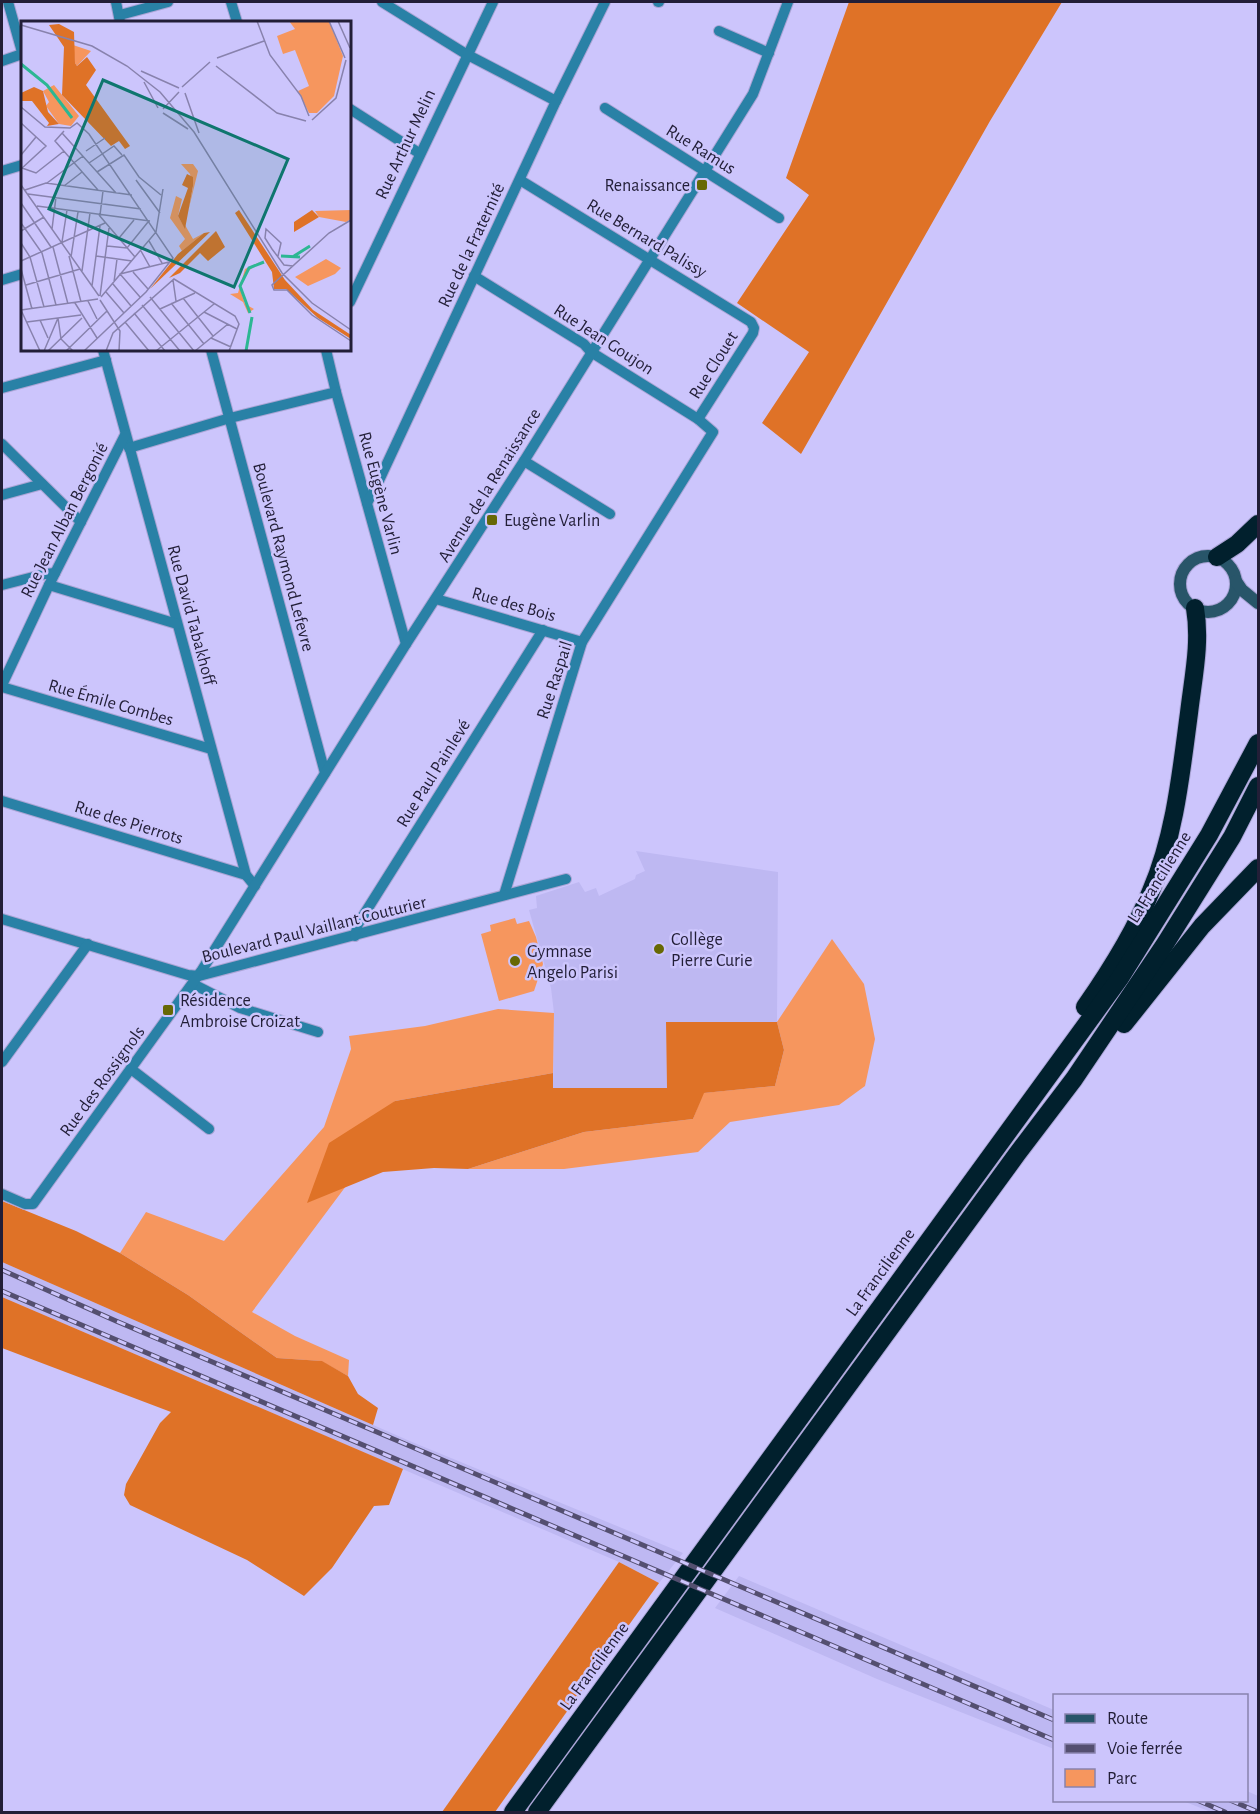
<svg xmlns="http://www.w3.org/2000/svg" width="1260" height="1814" font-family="'Alegreya Sans',sans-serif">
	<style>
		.built { fill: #beb8f2 }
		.green { fill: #f6965e }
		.forest { fill: #df7227 }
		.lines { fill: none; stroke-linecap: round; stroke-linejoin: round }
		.street-casing { stroke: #aaa4d5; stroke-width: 12 }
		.secondary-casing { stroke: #aaa4d5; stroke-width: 14 }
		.highway-casing { stroke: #aaa4d5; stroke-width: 20 }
		.street { stroke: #2981a6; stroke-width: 10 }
		.secondary { stroke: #285569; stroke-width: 12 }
		.highway { stroke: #01202d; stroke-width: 18 }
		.rail-casing { stroke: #544f70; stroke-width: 5 }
		.rail { stroke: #ccc5fc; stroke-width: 3; stroke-dasharray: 9; stroke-linecap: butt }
		.poi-dot { fill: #676804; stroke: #ccc5fc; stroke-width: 2 }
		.labels { text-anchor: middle; stroke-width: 5; stroke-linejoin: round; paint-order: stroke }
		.street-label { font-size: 18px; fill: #221e37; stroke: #ccc5fc }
		.poi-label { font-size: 18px; fill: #221e37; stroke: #ccc5fc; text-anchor: start }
		.inset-river { fill: none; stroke: #2cb793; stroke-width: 3 }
		.inset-road { fill: none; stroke: #8882ad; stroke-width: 1.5 }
		.view { fill: #0f766e; fill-opacity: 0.15; stroke: #0f766e; stroke-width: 3 }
		.inset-edge { fill: none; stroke: #221e37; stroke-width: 3 }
	</style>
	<rect width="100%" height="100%" fill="#ccc5fc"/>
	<g class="built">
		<path d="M636 851 778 872 777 1022H666L667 1088H553L554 1013 551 988 529 910 537 908 536 896 579 882 585 892 596 888 599 896 635 879 636 875 645 871Z"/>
		<path d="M2 1262 412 1442 683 1553 659 1583 619 1562 2 1297Z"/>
		<path d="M739 1576 1054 1710V1749L877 1679 715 1608Z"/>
		<path d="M1247 1791 1258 1796V1812H1211L1183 1801 1246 1800Z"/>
	</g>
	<g class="green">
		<path d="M515 918 517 924 529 921 536 937 543 964 534 991 499 1001 481 934 491 931 490 925Z"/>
		<path d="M832 939 864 984 875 1039 865 1086 839 1105 730 1122 698 1152 564 1169H468L584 1132 693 1119 703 1093 775 1086 784 1050 777 1022Z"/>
		<path d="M498 1009 554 1013 553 1073 395 1101 308 1202 346 1186 252 1312 295 1336 349 1360 348 1376 321 1361 277 1358 188 1295 120 1253 146 1212 224 1241 324 1127 351 1049 349 1036 425 1026Z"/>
	</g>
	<g class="forest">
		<path d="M849 2H1062L990 121 801 454 762 423 809 352 737 303 809 195 786 178Z"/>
		<path d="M666 1022H777L784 1050 775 1086 704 1093 693 1119 584 1132 468 1169 434 1168 383 1172 307 1203 329 1143 395 1101 553 1073V1088H667Z"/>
		<path d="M2 1201 76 1231 120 1253 188 1295 277 1358 322 1361 348 1376 358 1394 378 1408 373 1425 2 1262Z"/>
		<path d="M2 1297 403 1469 389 1505 374 1506 332 1568 304 1596 247 1560 130 1505 124 1495 126 1484 160 1423 171 1412 2 1348Z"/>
		<path d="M619 1562 659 1583 495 1812H442Z"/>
	</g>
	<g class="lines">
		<defs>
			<g id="street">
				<path d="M8 2 22 52"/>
				<path d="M116 2 120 22"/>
				<path d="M231 2 237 22"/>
				<path d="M382 2 466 54 556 101"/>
				<path d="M658 2H659"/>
				<path d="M120 15 168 2"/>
				<path d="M719 31 769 53"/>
				<path d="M2 61 22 54"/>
				<path d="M605 108 779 218"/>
				<path d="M350 109 419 153"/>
				<path d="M2 171 22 165"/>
				<path d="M520 180 751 322 754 328 753 333 698 419"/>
				<path d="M474 276 584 344 591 352 698 419 713 432 582 642 504 895"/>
				<path d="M2 280 22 274"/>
				<path d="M350 302 493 2"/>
				<path d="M103 350 246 875 255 886"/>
				<path d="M211 350 325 773"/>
				<path d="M326 350 336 392 406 644"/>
				<path d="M2 388 106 360"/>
				<path d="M2 444 81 522"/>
				<path d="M129 448 230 418 336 392"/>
				<path d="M524 461 610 514"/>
				<path d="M2 495 42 484"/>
				<path d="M367 503 376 487 556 101 605 2"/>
				<path d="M2 585 45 574 55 573"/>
				<path d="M49 585 177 624"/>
				<path d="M436 599 582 642"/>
				<path d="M2 685 49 585 125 435"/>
				<path d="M2 687 211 749"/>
				<path d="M2 801 246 875"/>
				<path d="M2 919 188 975 199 976 566 879"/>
				<path d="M355 936 358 924 543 630"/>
				<path d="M193 984 240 1008 318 1032"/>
				<path d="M2 1062 88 944"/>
				<path d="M131 1069 209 1129"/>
				<path d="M2 1194 25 1204H33L202 970 406 644 524 461 753 94 788 2"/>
			</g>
			<g id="secondary">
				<circle cx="1208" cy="584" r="28"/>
				<path d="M1236 581 1242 590 1258 603"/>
			</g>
			<g id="highway">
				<path d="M1217 557 1237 544 1258 524"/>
				<path d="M1085 1007C1110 971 1135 932 1151 891 1175 835 1181 773 1189 713 1193 678 1201 643 1195 608"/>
				<path d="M1124 1024 1202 926 1258 868"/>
				<path d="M513 1812 1120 978 1209 835 1258 743"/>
				<path d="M537 1812 1017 1154 1074 1079 1165 944 1232 837 1258 786"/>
			</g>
		</defs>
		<use href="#street" class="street-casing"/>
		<use href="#secondary" class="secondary-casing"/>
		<use href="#highway" class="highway-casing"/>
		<use href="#street" class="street"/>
		<use href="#secondary" class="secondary"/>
		<use href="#highway" class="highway"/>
		<defs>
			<g id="rail">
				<path d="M2 1270 116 1321 1054 1720"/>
				<path d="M2 1291 1054 1740"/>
				<path d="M1197 1800 1225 1812"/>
				<path d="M1230 1800 1258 1812"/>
			</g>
		</defs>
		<use href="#rail" class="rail-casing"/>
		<use href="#rail" class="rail"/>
	</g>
	<g class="poi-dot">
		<rect x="696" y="179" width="12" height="12" rx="3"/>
		<rect x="486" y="514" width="12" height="12" rx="3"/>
		<circle cx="659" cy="949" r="6"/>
		<circle cx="515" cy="961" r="6"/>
		<rect x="162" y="1004" width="12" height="12" rx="3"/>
	</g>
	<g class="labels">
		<g class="street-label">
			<text transform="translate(405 144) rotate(-65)" y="6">Rue Arthur Melin</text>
			<text transform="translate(701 149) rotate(32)" y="6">Rue Ramus</text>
			<text transform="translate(647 238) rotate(31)" y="6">Rue Bernard Palissy</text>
			<text transform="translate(471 245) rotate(-65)" y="6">Rue de la Fraternité</text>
			<text transform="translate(604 339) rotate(33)" y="6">Rue Jean Goujon</text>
			<text transform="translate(713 365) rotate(-58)" y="6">Rue Clouet</text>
			<text transform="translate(489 485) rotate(-58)" y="6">Avenue de la Renaissance</text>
			<text transform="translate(381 493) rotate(75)" y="6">Rue Eugène Varlin</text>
			<text transform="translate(64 520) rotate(-63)" y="6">Rue Jean Alban Bergonié</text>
			<text transform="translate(284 557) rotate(75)" y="6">Boulevard Raymond Lefevre</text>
			<text transform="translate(514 604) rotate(16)" y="6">Rue des Bois</text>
			<text transform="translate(192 615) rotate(75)" y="6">Rue David Tabakhoff</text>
			<text transform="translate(554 680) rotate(-72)" y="6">Rue Raspail</text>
			<text transform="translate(111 702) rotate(16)" y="6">Rue Émile Combes</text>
			<text transform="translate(433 773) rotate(-58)" y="6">Rue Paul Painlevé</text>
			<text transform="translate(129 822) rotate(17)" y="6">Rue des Pierrots</text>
			<text transform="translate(1159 877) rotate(-58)" y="6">La Francilienne</text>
			<text transform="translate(314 929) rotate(-14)" y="6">Boulevard Paul Vaillant Couturier</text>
			<text transform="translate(102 1081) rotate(-54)" y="6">Rue des Rossignols</text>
			<text transform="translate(880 1272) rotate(-54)" y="6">La Francilienne</text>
			<text transform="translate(594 1666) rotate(-54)" y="6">La Francilienne</text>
		</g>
		<g class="poi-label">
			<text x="690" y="191" text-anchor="end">Renaissance</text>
			<text x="504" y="526">Eugène Varlin</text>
			<text x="671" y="945">Collège<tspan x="671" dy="21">Pierre Curie</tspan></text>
			<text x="527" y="957">Gymnase<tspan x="527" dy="21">Angelo Parisi</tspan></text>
			<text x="180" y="1006">Résidence<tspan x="180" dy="21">Ambroise Croizat</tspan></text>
		</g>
	</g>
	<g transform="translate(21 21)">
		<rect width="330" height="330" fill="#ccc5fc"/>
		<path d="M268 0H308L322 35 313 75 296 92H288L277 70 288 65 274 29 262 33 256 15 274 8ZM52 24 70 30 56 45 54 42ZM33 64 58 95 50 105 38 103 25 85 28 81 22 70ZM160 143H172L177 150 167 191 172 166 169 153ZM155 175 161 178 157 195 164 207V204L172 218 183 212 161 230 158 225 164 218 149 197ZM330 189V198L325 201 298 196 294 190ZM305 238 320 247 314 253 287 265 274 256ZM239 241 226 251 219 268 224 283 233 288 227 292 222 281 209 273 217 272 224 248Z" fill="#f6965e"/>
		<path d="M38 3 53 11 54 42 56 45 66 36 75 49 65 64 109 125 104 128 98 120 90 125 41 74 43 26 28 4ZM13 66 22 70 27 91 38 103 26 105 28 102 11 80H0V72ZM166 153 172 156V165L164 208 157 195 167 167 161 164ZM218 189 264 259 292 289 330 314V318L297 297 265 268H253L251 251 214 192ZM291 189 298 196 273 211V201ZM195 210 204 226 187 240 179 232 159 252 148 257ZM189 211 129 268 157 233 183 212Z" fill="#df7227"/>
		<path class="inset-river" d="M0 43 26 64 51 97M260 235 279 236M273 235 289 225M229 292 219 265 228 247 243 241M225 330 231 296"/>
		<path class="inset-road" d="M236 0 249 34 280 75 288 95M308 0 324 37M317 0 329 27M0 4 71 25 106 45 139 71 173 111 261 252 291 282 330 309M196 37 243 20M195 45 256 92 285 100M120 50 158 67M123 61 137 87M161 66 189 41M164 72 178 112M0 86 24 106 49 107 56 102 68 113 152 237 125 271 63 330M142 88 158 71M142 92 167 108M291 99 315 77 325 39M0 102 25 125 0 148M43 110 34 120 77 169M41 112 95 172M65 130 84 117M0 134 15 116M68 142 93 125 101 134M1 147 15 152 43 130M76 151 103 134 118 156 140 174M115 159 139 192M26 162 62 135M0 164 78 275M43 165 61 151M4 169 25 162 111 174M7 173 120 188M0 182 30 226M16 185 129 200M78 194 114 236M79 194 82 170M330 199 308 212 251 264 253 269H266L291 294 330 320M0 202 21 232 35 284M31 208 35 176M0 210 23 196M98 217 113 199M128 220 141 242M41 221 46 189M0 222 9 236 23 286M86 225 106 227 127 201M32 226 47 283M120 230 129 246M48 235 60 281M75 235 111 240M257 235 260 222 245 208 244 217 251 228 263 244 272 245M50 236 57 191M0 240 84 202M0 248 11 288M61 250 69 192M112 251 127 268M152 259 155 280M93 261 96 238M92 263 110 285M5 264 59 248M71 265 79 205M85 271 103 292M79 275 88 207M80 276 135 211 142 168M119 276 99 253 148 241M129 276 173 330M162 277 192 315M79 279 99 310 98 330M67 280 76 298M54 282 76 317M150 282 183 323M121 284 159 330M139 288 174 272M0 289 77 278M0 289 19 330M183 291 216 308M113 292 144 330M37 297 40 318 52 330M19 299 27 317M6 301 60 294M104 301 128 330M190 317 210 326M23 330 37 297M27 330 61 297M45 330 86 290M85 330 92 312 153 258 214 295 218 303 208 330M135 330 193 283M174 330 207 303"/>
		<path class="view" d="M82 59 267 138 213 266 28 188Z"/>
		<rect width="330" height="330" class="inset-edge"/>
	</g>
	<rect width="1260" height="1814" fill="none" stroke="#221e37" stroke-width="6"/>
	<rect x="1053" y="1694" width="195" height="108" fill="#ccc5fc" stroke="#8882ad" stroke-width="1.5"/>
	<rect x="1065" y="1714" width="30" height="9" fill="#285569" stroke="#8882ad" stroke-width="1.5"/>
	<text x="1107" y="1724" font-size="18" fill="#221e37">Route</text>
	<rect x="1065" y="1744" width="30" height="9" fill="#544f70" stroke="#8882ad" stroke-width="1.5"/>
	<text x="1107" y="1754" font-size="18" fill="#221e37">Voie ferrée</text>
	<rect x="1065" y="1769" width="30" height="18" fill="#f6965e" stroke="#8882ad" stroke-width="1.5"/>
	<text x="1107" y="1784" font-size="18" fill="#221e37">Parc</text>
</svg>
